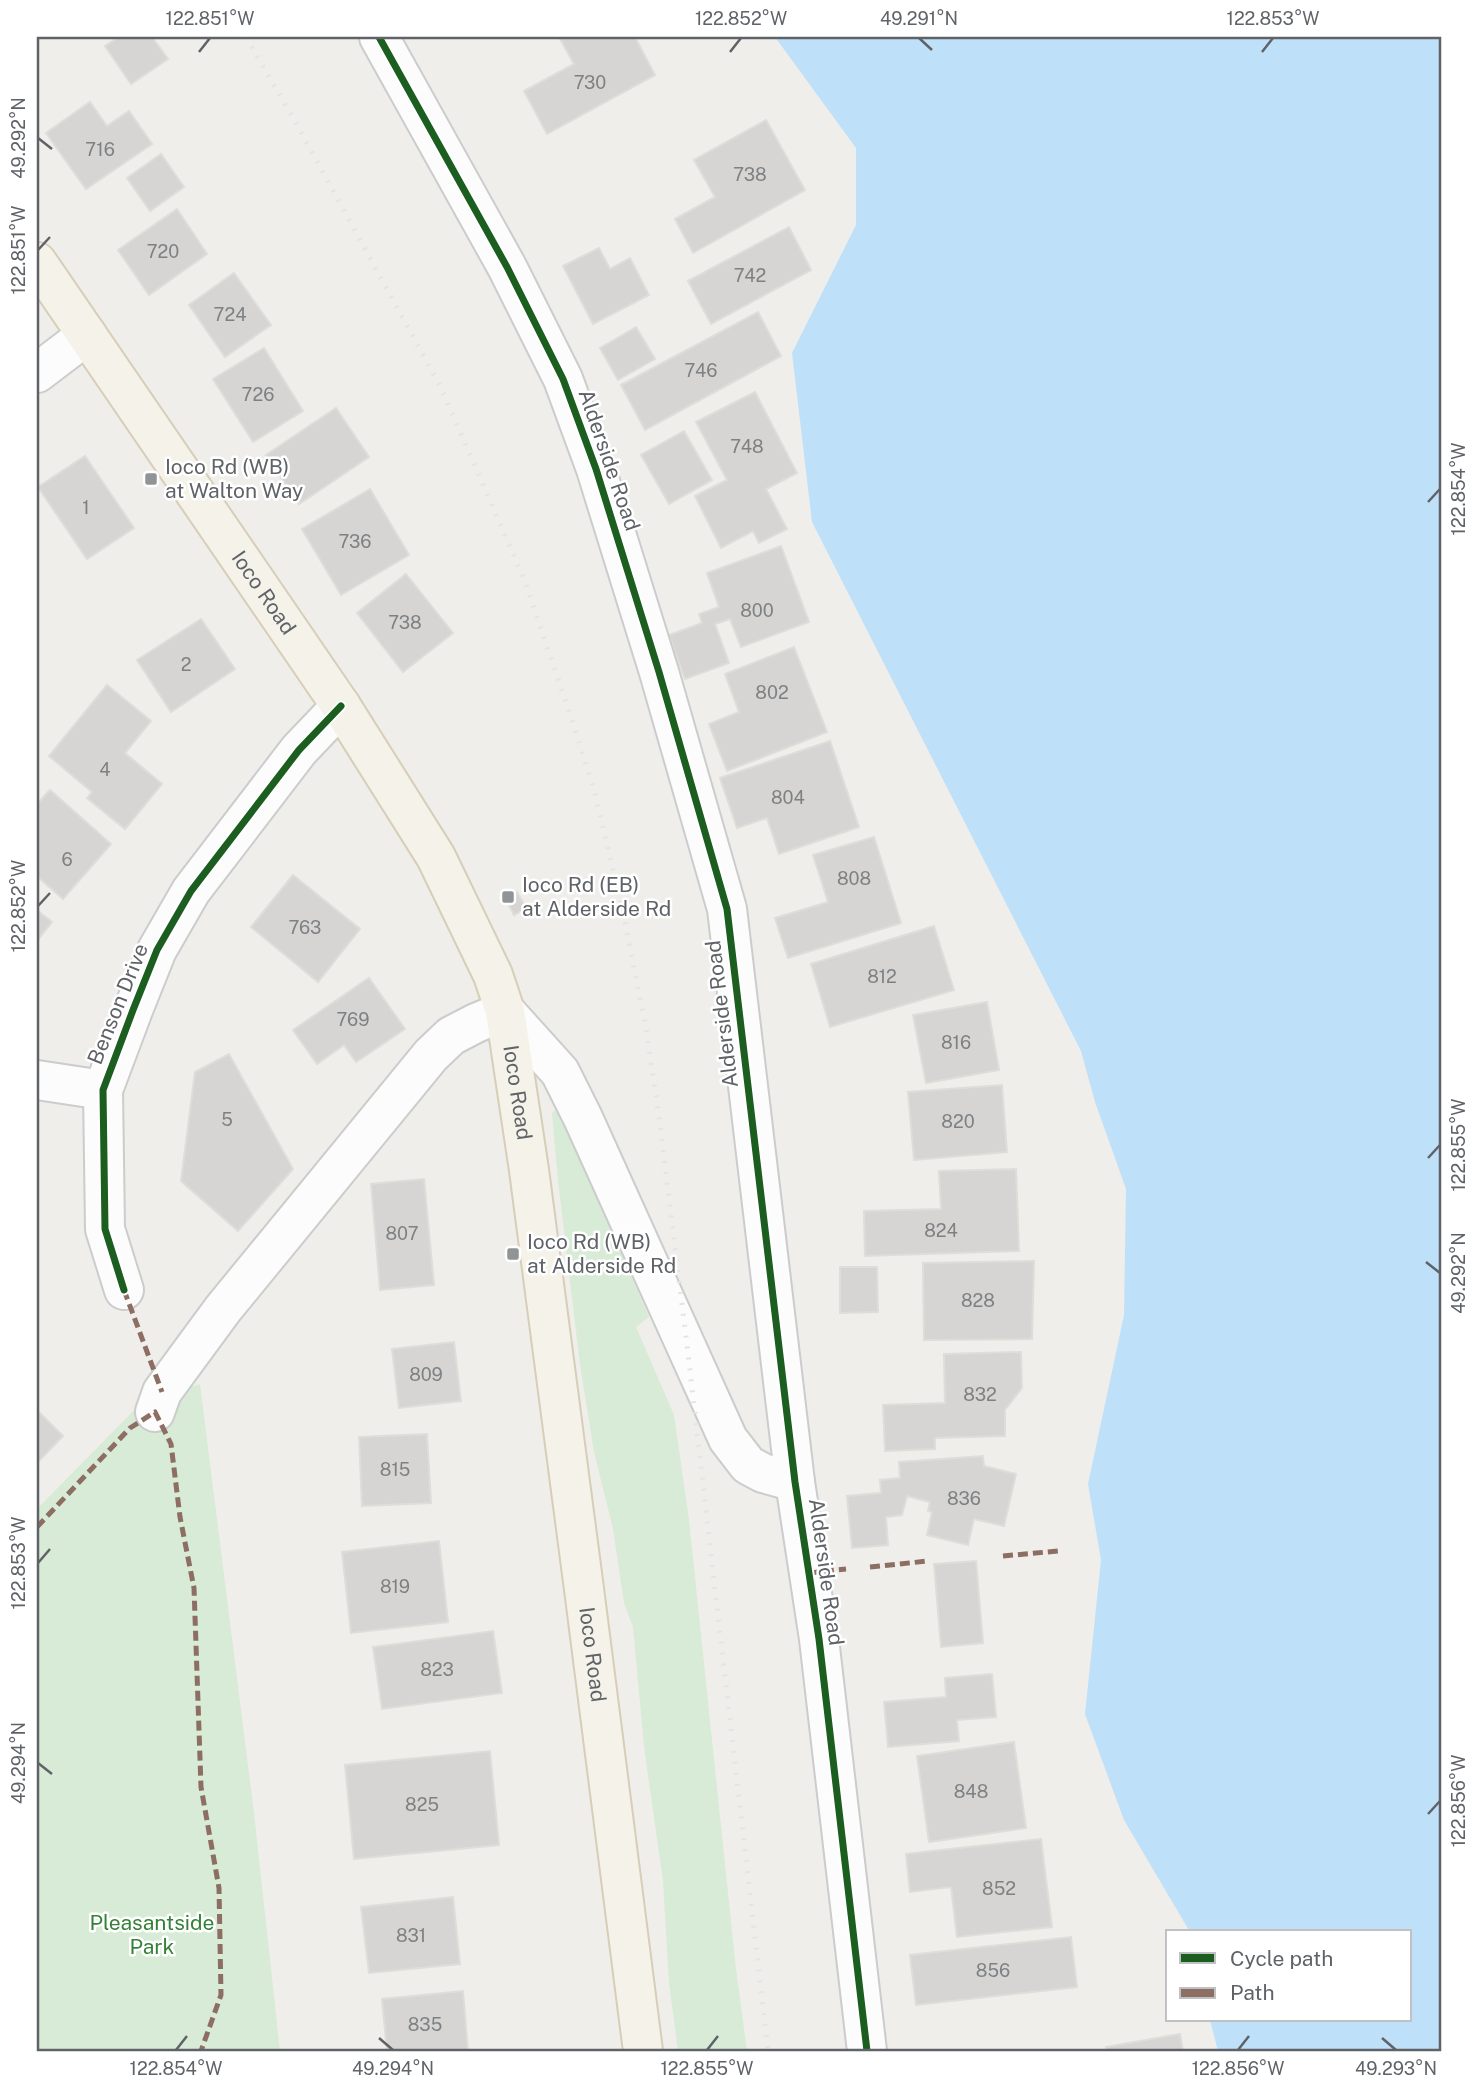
<svg xmlns="http://www.w3.org/2000/svg" width="1478" height="2088" font-family="'Public Sans',sans-serif">
	<style>
		.green { fill: #d8ebd6 }
		.water { fill: #bfe0f9 }
		.building { fill: #d6d5d3; stroke: #deddd9; stroke-width: 2 }
		.lines { fill: none; stroke-linecap: round; stroke-linejoin: round }
		.minor-casing { stroke: #cbcccc; stroke-width: 42 }
		.major-casing { stroke: #d7ceb8; stroke-width: 42 }
		.minor { stroke: #fdfcfc; stroke-width: 38 }
		.major { stroke: #f4f2e9; stroke-width: 38 }
		.rail { stroke: #e4e4e4; stroke-width: 5; stroke-dasharray: 2 9; stroke-linecap: butt }
		.quiet { stroke: #8d6e63; stroke-width: 5; stroke-dasharray: 10 5; stroke-linecap: butt }
		.cycleway-casing { stroke: #fff; stroke-width: 11 }
		.cycleway { stroke: #1b5e20; stroke-width: 7 }
		.ticks { fill: none; stroke: #5f6368; stroke-width: 2.5 }
		.poi-dot { fill: #919496; stroke: #fff; stroke-width: 2.5 }
		.labels { text-anchor: middle; stroke-width: 5; stroke-linejoin: round; paint-order: stroke }
		.number-label { font-size: 18px; fill: #7e8184 }
		.street-label { font-size: 21px; fill: #5f6368; stroke: #fff }
		.poi-label { font-size: 21px; fill: #5f6368; stroke: #fff; text-anchor: start }
		.park-label { font-size: 21px; fill: #348238; stroke: #fff }
		.neatline { fill: none; stroke: #5f6368; stroke-width: 2.5 }
		.ticks-label { font-size: 18px; text-anchor: middle; fill: #5f6368 }
	</style>
	<rect width="100%" height="100%" fill="#efeeea"/>
	<g class="green">
		<path d="M555 1110 567 1129 649 1317 636 1327 674 1415 689 1520 736 1969 747 2051H678L669 1983 663 1881 644 1747 633 1627 624 1603 613 1529 594 1452 580 1365 558 1181 552 1113Z"/>
		<path d="M200 1384 254 1813 280 2051H37V1509L143 1401Z"/>
	</g>
	<path class="water" d="M775 37H1441V2051H1218L1210 2020H1410V1932H1190L1124 1820 1085 1714 1101 1560 1088 1484 1124 1315 1126 1189 1095 1102 1081 1051 812 522 792 353 856 225V148Z"/>
	<g class="building">
		<path d="M119 37H152L168 59 131 84 105 46Z"/>
		<path d="M559 37H635L655 75 547 134 524 91 574 64Z"/>
		<path d="M90 102 107 126 129 111 152 144 86 189 46 133Z"/>
		<path d="M766 120 805 190 693 253 675 219 715 197 694 160Z"/>
		<path d="M161 154 184 187 150 211 127 178Z"/>
		<path d="M177 209 207 254 149 295 118 250Z"/>
		<path d="M789 227 811 270 711 324 688 281Z"/>
		<path d="M599 248 610 269 630 258 649 295 593 324 563 266Z"/>
		<path d="M234 273 271 325 225 357 189 305Z"/>
		<path d="M758 312 781 356 645 430 621 385Z"/>
		<path d="M636 327 655 359 618 380 600 348Z"/>
		<path d="M264 348 303 411 253 442 213 379Z"/>
		<path d="M755 392 797 473 766 489 787 529 759 543 753 531 721 548 695 496 727 480 696 422Z"/>
		<path d="M336 408 369 457 299 504 266 455Z"/>
		<path d="M684 431 712 480 669 504 641 455Z"/>
		<path d="M85 456 134 528 87 559 38 487Z"/>
		<path d="M370 489 409 555 341 595 302 529Z"/>
		<path d="M781 546 809 622 741 647 730 619 715 624 729 663 685 679 669 635 702 623 699 614 719 607 707 573Z"/>
		<path d="M406 574 453 633 403 672 357 613Z"/>
		<path d="M201 619 235 669 171 712 137 660Z"/>
		<path d="M794 647 827 732 727 771 709 724 739 712 725 674Z"/>
		<path d="M107 685 151 721 125 753 162 784 125 829 87 798 92 792 49 756Z"/>
		<path d="M830 741 859 827 779 854 767 818 737 828 720 778Z"/>
		<path d="M50 790 111 844 63 899 37 876V804Z"/>
		<path d="M874 837 901 923 788 958 775 918 828 902 813 855Z"/>
		<path d="M293 875 360 929 318 982 251 927Z"/>
		<path d="M517 892 526 908 514 915 505 898Z"/>
		<path d="M37 910 52 922 37 941Z"/>
		<path d="M934 926 954 990 830 1027 811 964Z"/>
		<path d="M369 978 405 1029 356 1062 344 1045 317 1064 293 1030Z"/>
		<path d="M987 1002 999 1070 926 1083 913 1015Z"/>
		<path d="M229 1054 293 1169 238 1231 181 1181 195 1072Z"/>
		<path d="M1002 1085 1007 1152 914 1160 908 1092Z"/>
		<path d="M1016 1169 1019 1251 865 1256 864 1211 941 1209 939 1171Z"/>
		<path d="M424 1179 434 1285 380 1290 371 1184Z"/>
		<path d="M1034 1261 1032 1339 924 1340 923 1263Z"/>
		<path d="M840 1267H877L878 1312 840 1313Z"/>
		<path d="M454 1342 461 1401 399 1408 392 1349Z"/>
		<path d="M1021 1352 1022 1388 1005 1410V1436L935 1438V1449L885 1451 883 1405 945 1403 944 1354Z"/>
		<path d="M37 1410 63 1436 37 1463Z"/>
		<path d="M427 1434 431 1503 362 1506 359 1437Z"/>
		<path d="M983 1456 984 1466 1016 1474 1004 1526 974 1519 968 1545 927 1535 932 1512 928 1511 930 1502 907 1496 902 1515 886 1517 888 1545 852 1548 847 1496 881 1493 880 1480 900 1478 899 1462Z"/>
		<path d="M439 1541 448 1622 351 1633 342 1552Z"/>
		<path d="M976 1561 983 1643 941 1647 934 1564Z"/>
		<path d="M493 1631 502 1693 382 1709 373 1647Z"/>
		<path d="M992 1674 996 1717 957 1720 959 1741 888 1747 884 1702 946 1697 945 1678Z"/>
		<path d="M1014 1742 1026 1828 929 1842 917 1756Z"/>
		<path d="M490 1751 499 1845 354 1859 345 1765Z"/>
		<path d="M1041 1839 1052 1927 957 1937 951 1887 910 1892 906 1854Z"/>
		<path d="M453 1897 460 1964 369 1973 361 1907Z"/>
		<path d="M1071 1937 1077 1987 916 2005 910 1955Z"/>
		<path d="M463 1991 468 2051H387L382 1999Z"/>
		<path d="M1180 2034 1183 2051H1107L1106 2047Z"/>
	</g>
	<g class="lines">
		<defs>
			<g id="minor">
				<path d="M379 37 507 267 563 379 596 469 659 672 727 909 795 1482 819 1639 867 2051"/>
				<path d="M37 373 87 335"/>
				<path d="M37 1080 103 1090"/>
				<path d="M124 1290 105 1229 103 1090 133 1010 157 950 191 891 299 750 341 706"/>
				<path d="M155 1412 162 1392 223 1309 431 1055 451 1036 476 1023 505 1011 560 1072 583 1118 728 1439 748 1465 763 1473 795 1482"/>
			</g>
			<g id="major">
				<path id="s1" d="M37 262 341 706 436 857 493 975 505 1011 529 1170 584 1589 643 2051"/>
			</g>
		</defs>
		<use href="#minor" class="minor-casing"/>
		<use href="#major" class="major-casing"/>
		<use href="#minor" class="minor"/>
		<use href="#major" class="major"/>
		<path class="rail" d="M246 37 296 123 441 388 524 579 572 720 595 793 624 917 646 1029 659 1116 688 1353 768 2051"/>
		<g class="quiet">
			<path d="M124 1290 162 1392"/>
			<path d="M37 1527 130 1428 155 1412 171 1444 180 1517 194 1588 201 1787 219 1888 221 1995 201 2051"/>
			<path d="M1003 1556 1058 1551"/>
			<path d="M870 1567 928 1561"/>
			<path d="M809 1573 846 1569"/>
		</g>
		<defs>
			<g id="cycleway">
				<path d="M379 37 507 267 563 379 596 469 659 672 727 909 795 1482 819 1639 867 2051"/>
				<path d="M124 1290 105 1229 103 1090 133 1010 157 950 191 891 299 750 341 706"/>
			</g>
		</defs>
		<use href="#cycleway" class="cycleway-casing"/>
		<use href="#cycleway" class="cycleway"/>
	</g>
	<path class="ticks" d="M919 38 932 50M199 52 210 38M730 52 741 38M1262 52 1273 38M38 138 52 149M38 250 50 237M1428 502 1440 489M38 906 50 893M1428 1158 1440 1145M1426 1262 1440 1273M38 1563 50 1549M38 1763 52 1774M1428 1814 1440 1801M379 2038 393 2050M1382 2038 1396 2050M176 2050 187 2036M707 2050 718 2036M1238 2050 1249 2036"/>
	<g class="poi-dot">
		<rect x="144" y="472" width="14" height="14" rx="3.5"/>
		<rect x="501" y="890" width="14" height="14" rx="3.5"/>
		<rect x="506" y="1247" width="14" height="14" rx="3.5"/>
	</g>
	<g class="labels">
		<g class="number-label">
			<text x="590" y="89">730</text>
			<text x="100" y="156">716</text>
			<text x="750" y="181">738</text>
			<text x="163" y="258">720</text>
			<text x="750" y="282">742</text>
			<text x="230" y="321">724</text>
			<text x="701" y="377">746</text>
			<text x="258" y="401">726</text>
			<text x="747" y="453">748</text>
			<text x="86" y="514">1</text>
			<text x="355" y="548">736</text>
			<text x="757" y="617">800</text>
			<text x="405" y="629">738</text>
			<text x="186" y="671">2</text>
			<text x="772" y="699">802</text>
			<text x="105" y="776">4</text>
			<text x="788" y="804">804</text>
			<text x="67" y="866">6</text>
			<text x="854" y="885">808</text>
			<text x="305" y="934">763</text>
			<text x="882" y="983">812</text>
			<text x="353" y="1026">769</text>
			<text x="956" y="1049">816</text>
			<text x="227" y="1126">5</text>
			<text x="958" y="1128">820</text>
			<text x="941" y="1237">824</text>
			<text x="402" y="1240">807</text>
			<text x="978" y="1307">828</text>
			<text x="426" y="1381">809</text>
			<text x="980" y="1401">832</text>
			<text x="395" y="1476">815</text>
			<text x="964" y="1505">836</text>
			<text x="395" y="1593">819</text>
			<text x="437" y="1676">823</text>
			<text x="971" y="1798">848</text>
			<text x="422" y="1811">825</text>
			<text x="999" y="1895">852</text>
			<text x="411" y="1942">831</text>
			<text x="993" y="1977">856</text>
			<text x="425" y="2031">835</text>
		</g>
		<g class="street-label">
			<text transform="translate(609 460) rotate(71)" y="7">Alderside Road</text>
			<text dy="7" stroke="none"><textPath href="#s1" startOffset="401">Ioco Road</textPath></text>
			<text transform="translate(118 1004) rotate(-68)" y="7">Benson Drive</text>
			<text transform="translate(722 1014) rotate(-97)" y="7">Alderside Road</text>
			<text dy="7" stroke="none"><textPath href="#s1" startOffset="968">Ioco Road</textPath></text>
			<text transform="translate(826 1572) rotate(82)" y="7">Alderside Road</text>
			<text dy="7" stroke="none"><textPath href="#s1" startOffset="1535">Ioco Road</textPath></text>
		</g>
		<g class="poi-label">
			<text x="165" y="474">Ioco Rd (WB)<tspan x="165" dy="24">at Walton Way</tspan></text>
			<text x="522" y="892">Ioco Rd (EB)<tspan x="522" dy="24">at Alderside Rd</tspan></text>
			<text x="527" y="1249">Ioco Rd (WB)<tspan x="527" dy="24">at Alderside Rd</tspan></text>
		</g>
		<g class="park-label">
			<text x="152" y="1930">Pleasantside<tspan x="152" dy="24">Park</tspan></text>
		</g>
	</g>
	<rect width="1478" height="2088" fill="none" stroke="#ffffff" stroke-width="77"/>
	<rect x="1166" y="1930" width="245" height="91" fill="#ffffff" stroke="#bfc1c3" stroke-width="2"/>
	<rect x="1180" y="1953" width="35" height="10" fill="#1b5e20" stroke="#bfc1c3" stroke-width="2"/>
	<text x="1230" y="1966" font-size="21" fill="#5f6368">Cycle path</text>
	<rect x="1180" y="1988" width="35" height="10" fill="#8d6e63" stroke="#bfc1c3" stroke-width="2"/>
	<text x="1230" y="2000" font-size="21" fill="#5f6368">Path</text>
	<rect x="38" y="38" width="1402" height="2012" class="neatline"/>
	<g class="ticks-label">
		<text x="210" y="25">122.851°W</text>
		<text x="741" y="25">122.852°W</text>
		<text x="919" y="25">49.291°N</text>
		<text x="1273" y="25">122.853°W</text>
		<text transform="translate(19 138) rotate(-90)" y="6">49.292°N</text>
		<text transform="translate(19 250) rotate(-90)" y="6">122.851°W</text>
		<text transform="translate(1459 489) rotate(-90)" y="6">122.854°W</text>
		<text transform="translate(19 906) rotate(-90)" y="6">122.852°W</text>
		<text transform="translate(1459 1145) rotate(-90)" y="6">122.855°W</text>
		<text transform="translate(1459 1273) rotate(-90)" y="6">49.292°N</text>
		<text transform="translate(19 1563) rotate(-90)" y="6">122.853°W</text>
		<text transform="translate(19 1763) rotate(-90)" y="6">49.294°N</text>
		<text transform="translate(1459 1801) rotate(-90)" y="6">122.856°W</text>
		<text x="176" y="2075">122.854°W</text>
		<text x="393" y="2075">49.294°N</text>
		<text x="707" y="2075">122.855°W</text>
		<text x="1238" y="2075">122.856°W</text>
		<text x="1396" y="2075">49.293°N</text>
	</g>
</svg>
